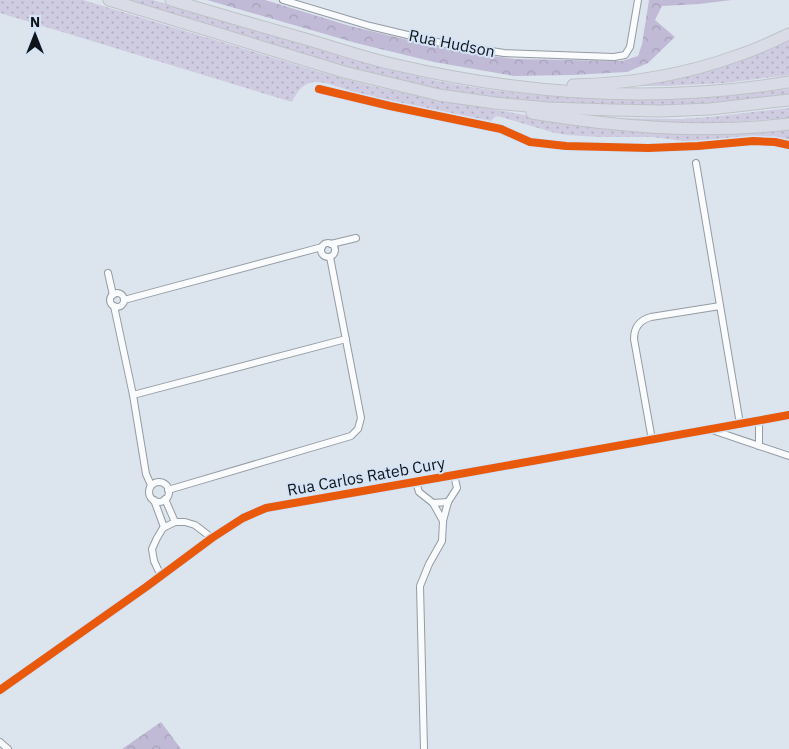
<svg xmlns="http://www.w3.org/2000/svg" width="789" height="749" font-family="'IBM Plex Sans',sans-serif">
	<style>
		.grass { fill: url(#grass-dots) }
		.forest { fill: url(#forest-crowns) }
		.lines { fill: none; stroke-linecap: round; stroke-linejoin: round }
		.minor-casing { stroke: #949ba2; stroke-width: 8 }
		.motorway-casing { stroke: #bec2c6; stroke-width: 13 }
		.minor { stroke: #fafbfc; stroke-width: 6 }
		.motorway { stroke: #d9dce6; stroke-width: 11 }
		.cycleway-casing { stroke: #d4e4f6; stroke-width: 11 }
		.cycleway { stroke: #e8590c; stroke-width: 8 }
		.labels { text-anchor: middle; stroke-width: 4; stroke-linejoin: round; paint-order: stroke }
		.street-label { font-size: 16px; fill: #0f141a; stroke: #d4e4f6 }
	</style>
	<defs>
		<pattern id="grass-dots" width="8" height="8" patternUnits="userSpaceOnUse" patternTransform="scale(1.25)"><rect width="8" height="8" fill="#cfcbe0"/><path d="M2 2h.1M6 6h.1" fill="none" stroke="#b1adc0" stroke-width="1.8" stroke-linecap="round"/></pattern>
		<pattern id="forest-crowns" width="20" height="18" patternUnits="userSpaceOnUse" patternTransform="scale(1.25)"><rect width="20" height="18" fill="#c1bad6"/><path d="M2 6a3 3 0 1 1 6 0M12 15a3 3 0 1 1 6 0" fill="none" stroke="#a59fb7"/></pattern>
	</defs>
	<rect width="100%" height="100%" fill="#dce5ee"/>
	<g class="grass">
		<path d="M0 0H83L323 73 372 86 418 96 553 120 789 129V140L758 136 711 141H683L653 137H598L568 135 555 133 505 118 496 116 491 121C446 112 402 104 359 93 345 90 327 81 314 82 302 84 297 92 292 102L0 13Z"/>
		<path d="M126 0H153C203 15 253 30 302 44 347 58 392 71 438 81 554 104 672 103 789 89V97L687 106H580L508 100 438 89 369 74Z"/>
		<path d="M789 39V75L724 83 666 86H624Z"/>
		<path d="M789 108V118L684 125 595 118 681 119 710 117Z"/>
	</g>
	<g class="forest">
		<path d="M207 0H265L350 26 400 38 470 53 515 59 622 61 638 56 642 44 649 0H732L699 4 662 6 655 20 675 37 648 63 627 72 572 75 514 76 434 62 356 43Z"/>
		<path d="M161 722 181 749H122Z"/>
	</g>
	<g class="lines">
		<defs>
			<g id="minor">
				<path d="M283 0 370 26 441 43 504 53 614 57 625 55 630 47 638 0"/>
				<path d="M319 89 390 106 501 129 530 142 566 146 648 148 698 146 753 141 775 142 789 145"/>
				<path d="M696 163 740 424"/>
				<circle cx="328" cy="250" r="7"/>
				<path d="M331 244 356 238"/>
				<path d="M108 273 113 295"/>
				<circle cx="117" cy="300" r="7"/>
				<path d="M124 300 322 247"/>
				<path d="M114 306 133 395 146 474 151 485"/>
				<path d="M133 395 346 339"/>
				<path d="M759 421V446"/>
				<path d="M712 430 789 456"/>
				<path d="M652 440 634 339C634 327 640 320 651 317L720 306"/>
				<path d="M416 482 419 492 433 503 443 521"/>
				<circle cx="159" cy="492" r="10"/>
				<path d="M168 490 351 436 358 429 361 418 330 257"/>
				<path d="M165 499 175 522"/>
				<path d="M154 500 164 527"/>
				<path d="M433 503 448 502"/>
				<path d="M161 576 154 561 152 549 157 538 163 528 175 522H185L195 525 212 538"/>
				<path d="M0 690 146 587 212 538 243 518 266 508 454 475 789 415"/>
				<path d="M0 742 8 749"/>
				<path d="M424 749 420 586 429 564 442 541 443 521 448 502 457 488 454 475"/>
			</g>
			<g id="motorway">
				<path d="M109 0 344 72 439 95 495 103 548 108 612 110 660 111 710 109 789 100"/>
				<path d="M171 0C215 13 259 26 302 38 334 47 365 58 397 65 525 95 659 103 789 82"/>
				<path d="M573 85C629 84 687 74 739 55 756 50 773 41 789 34"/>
				<path d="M532 113C619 127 701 134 789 124"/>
			</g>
		</defs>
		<use href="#minor" class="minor-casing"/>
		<use href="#motorway" class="motorway-casing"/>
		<use href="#minor" class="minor"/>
		<use href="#motorway" class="motorway"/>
		<defs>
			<g id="cycleway">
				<path d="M319 89 390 106 501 129 530 142 566 146 648 148 698 146 753 141 775 142 789 145"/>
				<path d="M0 690 146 587 212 538 243 518 266 508 454 475 789 415"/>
			</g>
		</defs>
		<use href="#cycleway" class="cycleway-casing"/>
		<use href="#cycleway" class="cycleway"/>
	</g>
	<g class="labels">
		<g class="street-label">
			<text transform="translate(452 43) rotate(11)" y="6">Rua Hudson</text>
			<text transform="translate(366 476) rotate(-10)" y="6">Rua Carlos Rateb Cury</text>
		</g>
	</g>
	<g transform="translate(35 35)" stroke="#d4e4f6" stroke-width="4" paint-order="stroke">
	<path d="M0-4L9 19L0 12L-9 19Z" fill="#0f141a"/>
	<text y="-8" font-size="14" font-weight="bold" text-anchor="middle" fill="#0f141a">N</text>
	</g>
</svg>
